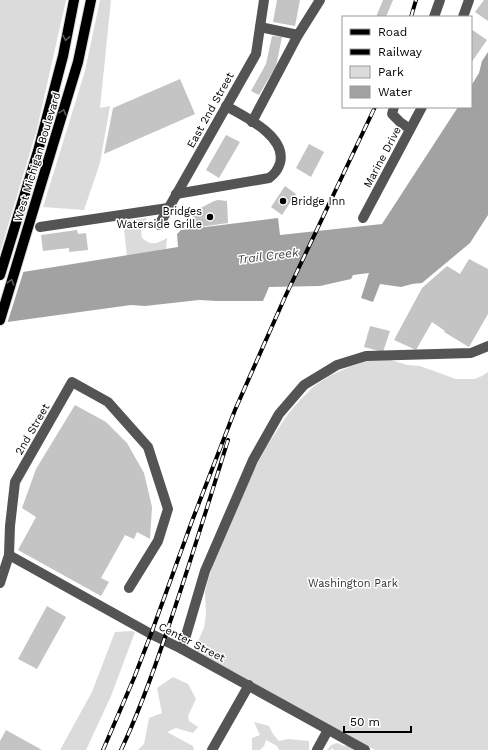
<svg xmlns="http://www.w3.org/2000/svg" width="488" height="750" font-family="'Work Sans',sans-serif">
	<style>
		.green { fill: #dbdbdb }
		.water { fill: #a2a2a2 }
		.pier { fill: #fff }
		.building { fill: #c4c4c4 }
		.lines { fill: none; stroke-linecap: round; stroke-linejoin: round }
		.major-casing { stroke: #dbdbdb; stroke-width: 12 }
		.minor { stroke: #545454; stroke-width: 10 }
		.major { stroke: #000; stroke-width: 10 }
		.rail-casing { stroke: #000; stroke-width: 4 }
		.rail { stroke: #fff; stroke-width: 2.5; stroke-dasharray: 8; stroke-linecap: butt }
		.oneway { stroke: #595959 }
		.poi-dot { fill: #000; stroke: #fff; stroke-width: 1.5 }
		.labels { text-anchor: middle; stroke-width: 3; stroke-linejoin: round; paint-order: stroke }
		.street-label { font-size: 11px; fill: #000; stroke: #fff }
		.poi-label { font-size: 11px; fill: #000; stroke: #fff; text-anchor: start }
		.park-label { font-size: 11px; fill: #323232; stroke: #fff }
		.water-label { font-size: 12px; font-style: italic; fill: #434343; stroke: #fff }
	</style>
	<rect width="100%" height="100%" fill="#fff"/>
	<g class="green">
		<path d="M0 0H66L37 129 0 252Z"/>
		<path d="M100 0H111L100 108 110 106 100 163 84 210 43 207 85 71Z"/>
		<path d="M147 218 141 230 142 238C152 246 156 244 167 238L166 249 127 256 123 221Z"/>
		<path d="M387 359 407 365 420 366 456 379H474L482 376 488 372V750H375L194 650 204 628 206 614 205 592 208 580 213 565 253 471 268 444 288 414 301 399 313 387 329 376 349 367 370 360Z"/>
		<path d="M131 631 135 632 111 696 86 750H60L92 692 115 632Z"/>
		<path d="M173 677 188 684 196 699 188 716 189 721 198 727 193 733 176 728 167 732 193 746 194 750H138L144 744 149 718 162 713 157 688Z"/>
		<path d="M254 722 269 726 273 734 279 741 288 739 309 741V750H279L277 746 266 740 264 746 260 750H252V738L260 735Z"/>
		<path d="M337 743 344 746 350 745 359 750H334L332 748 331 750H327L331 745Z"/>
	</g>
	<path class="water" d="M488 52V215L470 243 422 283 412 284 401 287 380 284 373 302 361 298 369 273 353 275 351 279 320 286 269 287 263 301H217L199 300 145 306 131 305 0 323V276L23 272 178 247 177 234 181 230 278 218 280 235 382 224 458 107H471V86L479 73 482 61Z"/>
	<path class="pier" d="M24 270 7 324 0 325V274Z"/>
	<g class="building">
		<path d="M277 0H300L295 26 273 22Z"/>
		<path d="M383 0H393L386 17H376Z"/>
		<path d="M484 0H488V21L475 12Z"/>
		<path d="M471 29 487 40 471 63Z"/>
		<path d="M272 36 282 37 276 66 259 95 251 91 266 64Z"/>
		<path d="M180 79 195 114 104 154 113 108Z"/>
		<path d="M226 135 240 142 219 178 206 170Z"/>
		<path d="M309 144 324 152 311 177 296 168Z"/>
		<path d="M285 186 296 194 282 215 271 207Z"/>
		<path d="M218 200 227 201 228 223 192 228 193 212 214 201Z"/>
		<path d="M77 230 78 234 86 233 88 250 69 252V248L43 251 41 235Z"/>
		<path d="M469 259 488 269V314L469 347 444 332 445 331 432 322 416 350 394 340 422 288 447 266 460 274Z"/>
		<path d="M370 326 390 331 383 352 364 347Z"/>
		<path d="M75 405 106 422 127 443 144 473 152 507 150 539 137 532 134 539 125 535 101 578 109 582 101 596 18 550 36 517 22 508 36 469Z"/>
		<path d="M47 606 66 617 37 669 18 659Z"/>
		<path d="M6 730 42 750H0V741Z"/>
	</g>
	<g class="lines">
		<defs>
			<g id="major">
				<path d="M0 275 38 151 63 56 74 0"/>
				<path d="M0 320 78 62 91 0"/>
			</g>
		</defs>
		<use href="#major" class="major-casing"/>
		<g class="minor">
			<path d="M434 17 440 0"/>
			<path d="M463 17 469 0"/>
			<path d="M260 27 298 35"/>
			<path d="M394 107 392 114 400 122 410 129"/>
			<path d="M252 122 298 35 320 0"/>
			<path d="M176 194 269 178C275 174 278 170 280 163 287 136 245 117 226 106"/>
			<path d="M363 218 422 107"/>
			<path d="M159 225 256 54 264 0"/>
			<path d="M40 227 168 208"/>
			<path d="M9 555 151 634 182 649 365 750"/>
			<path d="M0 583 9 555 10 526 15 482 72 382 108 402 148 447 168 509 158 541 129 588"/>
			<path d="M182 649 205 571 253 460 279 414 304 385 337 365 366 356 471 353 488 346"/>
			<path d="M212 750 249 685"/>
			<path d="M317 750 328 730"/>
		</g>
		<use href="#major" class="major"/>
		<defs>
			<g id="rail">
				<path d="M411 17 416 0"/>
				<path d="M103 750 134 678 151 634 192 521 235 410 285 297 375 107"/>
				<path d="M121 750C139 712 153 673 166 634 188 570 208 505 228 440"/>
			</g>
		</defs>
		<use href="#rail" class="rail-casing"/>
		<use href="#rail" class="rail"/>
	</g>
	<defs><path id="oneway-chevron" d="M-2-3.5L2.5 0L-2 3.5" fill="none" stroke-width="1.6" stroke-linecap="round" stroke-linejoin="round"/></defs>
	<g class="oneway">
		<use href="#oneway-chevron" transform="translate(66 38) rotate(101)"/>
		<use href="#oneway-chevron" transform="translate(63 112) rotate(-73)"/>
		<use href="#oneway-chevron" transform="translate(11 282) rotate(-73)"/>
	</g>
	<g class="poi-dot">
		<circle cx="283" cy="201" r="4"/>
		<circle cx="210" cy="217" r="4"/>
	</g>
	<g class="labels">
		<g class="street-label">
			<text transform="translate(210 110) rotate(-61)" y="4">East 2nd Street</text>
			<text transform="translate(37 157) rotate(-73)" y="4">West Michigan Boulevard</text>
			<text transform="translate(382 157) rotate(-62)" y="4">Marine Drive</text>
			<text transform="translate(32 429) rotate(-60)" y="4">2nd Street</text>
			<text transform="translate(192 642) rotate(27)" y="4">Center Street</text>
		</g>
		<g class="poi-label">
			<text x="291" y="205">Bridge Inn</text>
			<text x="202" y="215" text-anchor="end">Bridges<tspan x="202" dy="13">Waterside Grille</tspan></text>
		</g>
		<g class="park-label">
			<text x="353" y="587">Washington Park</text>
		</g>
		<g class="water-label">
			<text transform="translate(268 256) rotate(-7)" y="4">Trail Creek</text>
		</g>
	</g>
	<rect x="342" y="16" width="130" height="92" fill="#ffffff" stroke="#999999"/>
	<rect x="350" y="29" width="20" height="6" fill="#000000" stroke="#999999"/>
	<text x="378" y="36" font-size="12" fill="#000000">Road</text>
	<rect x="350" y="49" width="20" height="6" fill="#000000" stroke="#999999"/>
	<text x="378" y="56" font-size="12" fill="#000000">Railway</text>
	<rect x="350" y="66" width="20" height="12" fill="#dbdbdb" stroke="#999999"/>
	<text x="378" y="76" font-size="12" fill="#000000">Park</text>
	<rect x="350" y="86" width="20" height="12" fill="#a2a2a2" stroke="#999999"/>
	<text x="378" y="96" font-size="12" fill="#000000">Water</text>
	<path d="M344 726v6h67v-6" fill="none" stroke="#000000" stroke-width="2"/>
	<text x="350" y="726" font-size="12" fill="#000000" stroke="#ffffff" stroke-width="3" paint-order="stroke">50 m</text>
</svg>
